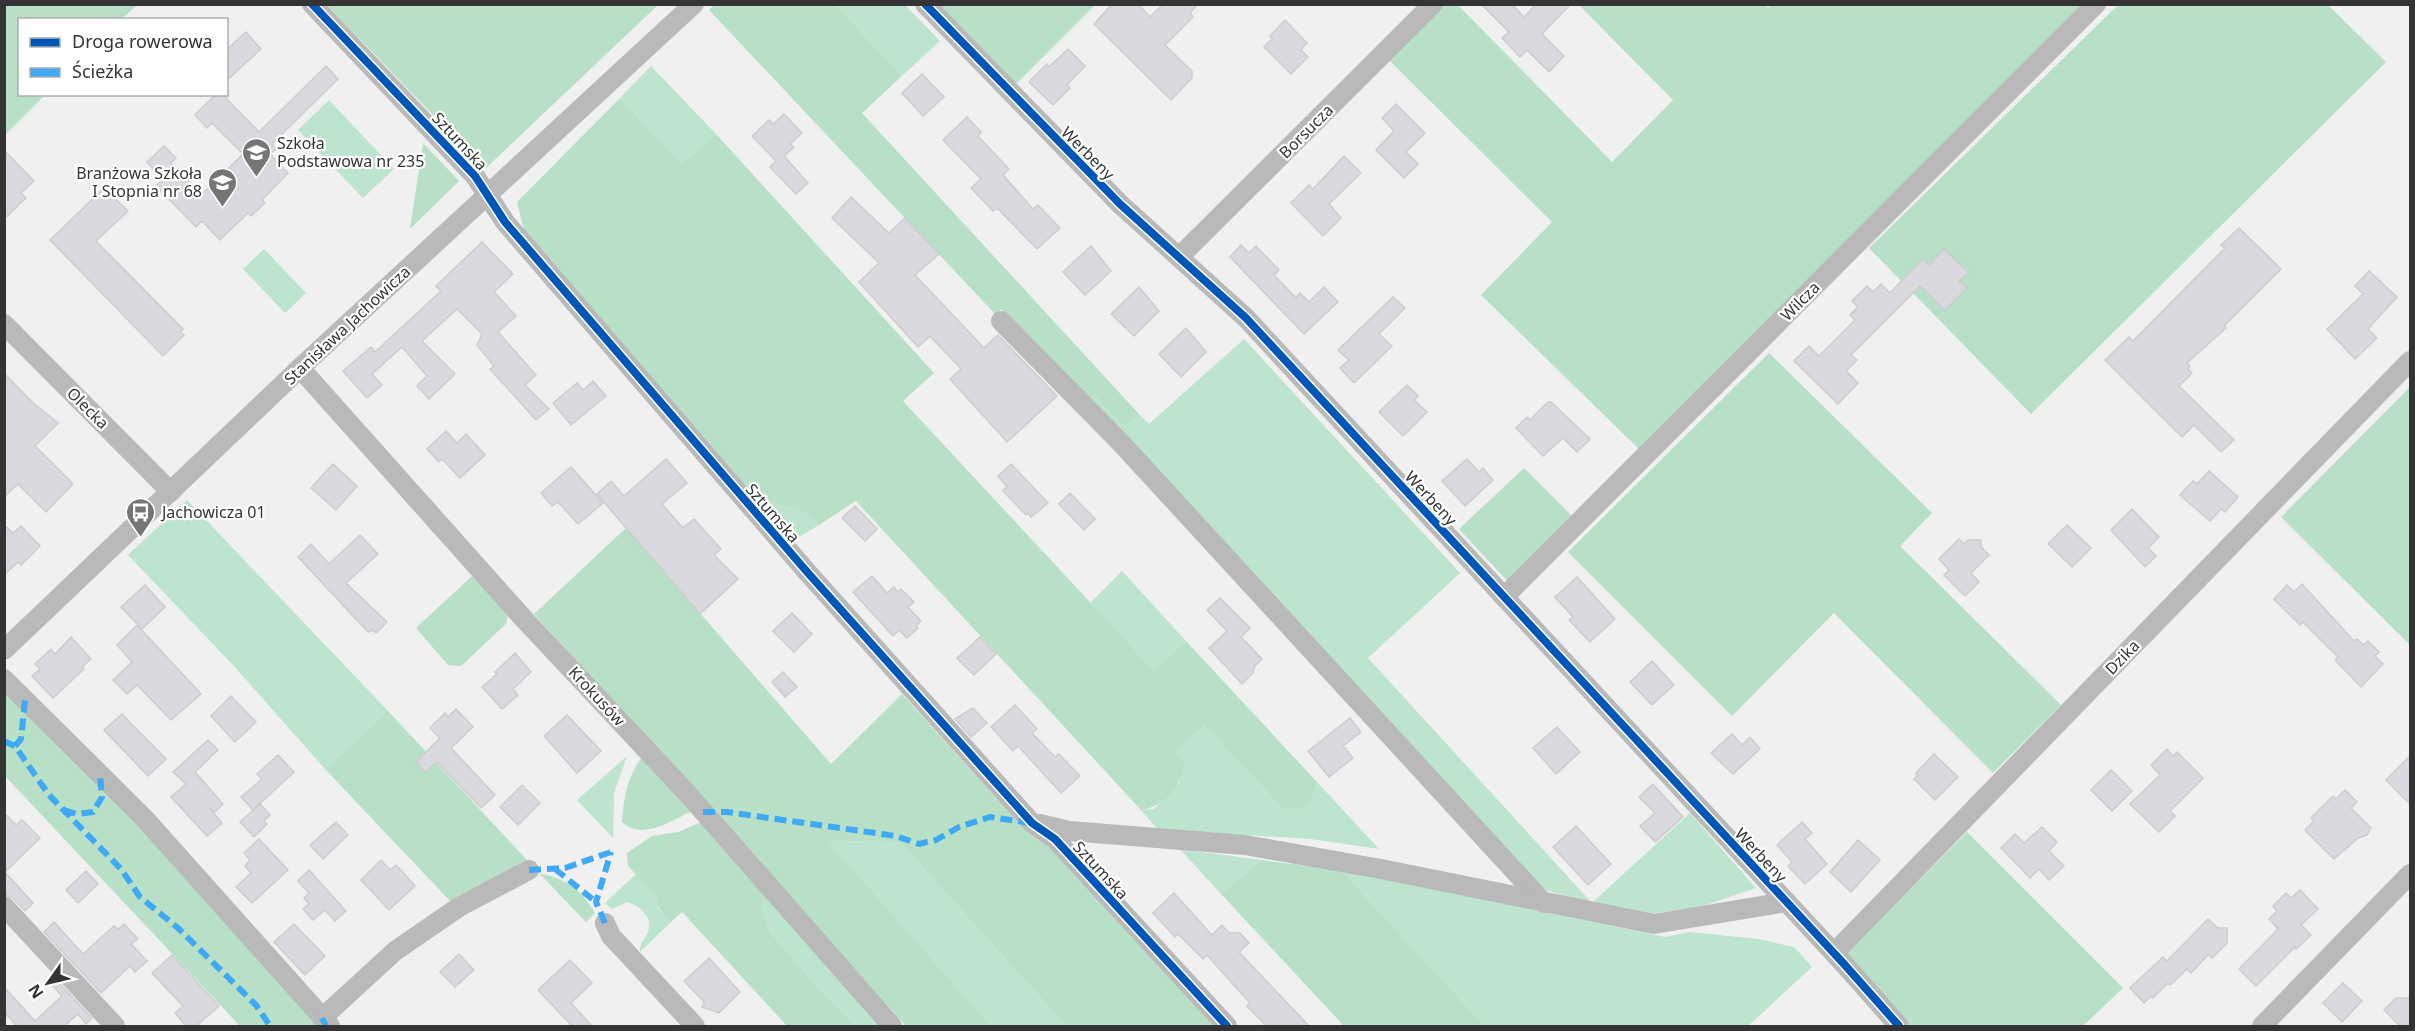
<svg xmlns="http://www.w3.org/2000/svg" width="2415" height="1031" font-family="'Noto Sans',sans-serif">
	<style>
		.green { fill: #bde4cc }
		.forest { fill: #b8e0c7 }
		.building { fill: #dad9e0; stroke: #cdcdce; stroke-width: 1.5 }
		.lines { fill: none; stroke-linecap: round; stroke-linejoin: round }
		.minor { stroke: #bab9ba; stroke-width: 20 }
		.quiet { stroke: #3fa9f5; stroke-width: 6; stroke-dasharray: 12 6; stroke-linecap: butt }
		.cycleway-casing { stroke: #fff; stroke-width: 11 }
		.cycleway { stroke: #0057b8; stroke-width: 8 }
		.labels { text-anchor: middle; stroke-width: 4.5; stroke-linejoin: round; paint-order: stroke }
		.street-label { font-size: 16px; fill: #343435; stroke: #fff }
		.poi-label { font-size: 16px; fill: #343435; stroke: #fff; text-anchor: start }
	</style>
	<rect width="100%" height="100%" fill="#f0f0f1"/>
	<g class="green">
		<path d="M836 5H905L940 41 902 76Z"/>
		<path d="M651 66 716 134 682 164 620 98Z"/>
		<path d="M329 100 394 169 363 198 298 130Z"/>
		<path d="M264 249 306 293 285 313 243 269Z"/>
		<path d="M1244 339 1460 573 1368 658 1592 903 1690 813 1756 888 1700 907 1636 916 1535 887 1087 403 1094 395 1125 427 1139 414 1149 424Z"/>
		<path d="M187 500 388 711 325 769 234 666 128 555Z"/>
		<path d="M760 502C780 504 806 507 819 525L794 540Z"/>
		<path d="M1122 571 1186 641 1154 671 1090 603Z"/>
		<path d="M1204 725 1283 809 1312 799 1317 782 1379 849 1311 839 1158 830 1141 810 1154 809 1180 782 1175 753Z"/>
		<path d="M627 756 614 793 613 838 577 800Z"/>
		<path d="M826 841 900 842 1066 1026H991Z"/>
		<path d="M1180 849 1261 860 1221 894Z"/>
		<path d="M1341 870 1665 937 1689 932 1758 939 1794 947 1812 967 1748 1026H1485Z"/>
		<path d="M636 874 659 899 657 906 670 923 640 952C640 943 643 942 647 934 655 919 641 906 627 902L612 909 605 903Z"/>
		<path d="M767 893 885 1026H856L819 989 770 932 761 905Z"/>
	</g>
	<g class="forest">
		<path d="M5 4H137V5L122 19 20 20V94L45 95 5 135Z"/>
		<path d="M715 4 836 5 902 76 862 113 1139 414 1125 427 1094 395 1087 403 1001 309 996 315 709 10Z"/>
		<path d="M1765 4 1768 8 1772 4 2081 5 1639 449 1481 295 1552 222 1390 61 1442 5H1458L1612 162 1673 100 1579 5Z"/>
		<path d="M327 5H658L485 169Z"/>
		<path d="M937 5H1095L1016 84Z"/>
		<path d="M2118 5H2328L2386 62 2031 414 1869 248Z"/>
		<path d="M620 98 682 164 716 134 934 373 903 401 1154 671 1186 641 1317 782 1312 799 1305 808 1283 809 1204 725 1175 753 1184 762C1183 785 1164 807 1141 810L856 501 819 525C806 507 780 504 760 502L524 230 517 202Z"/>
		<path d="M423 143 459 181 410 229Z"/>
		<path d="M1769 353 1932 513 1900 546 2061 705 1993 773 1834 613 1732 716 1568 552Z"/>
		<path d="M2410 387V645L2281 517Z"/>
		<path d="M1524 468 1573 517 1509 583 1459 529Z"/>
		<path d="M626 528 831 764 902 694 1025 830 1054 848 1216 1026H1066L900 842 827 841 991 1026H906L534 614Z"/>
		<path d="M472 576 508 610 507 623 461 666 448 665 416 628Z"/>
		<path d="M5 692 116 801 321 1026H240L5 776Z"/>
		<path d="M388 711 527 860 451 902 325 769Z"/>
		<path d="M642 757 692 811C671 821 642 841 622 822 624 797 627 777 642 757Z"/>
		<path d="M702 822 767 893 761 905 770 932 819 989 856 1026H787L682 912 670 923 657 905 659 899 628 866 627 853 652 836 678 832Z"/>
		<path d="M1967 832 2123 988 2083 1026H1910L1845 955Z"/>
		<path d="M1261 860 1341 870 1485 1026H1344L1221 894Z"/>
		<path d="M539 873C566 879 581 889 595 913L586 922Z"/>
	</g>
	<g class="building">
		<path d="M1112 4H1138L1150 17 1163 4H1198L1190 13 1193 17 1165 45 1192 71V78L1171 100 1094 24Z"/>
		<path d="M1481 4H1512L1524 17 1536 4H1571L1542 34 1564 56 1549 72 1527 50 1520 57 1502 38 1509 32Z"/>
		<path d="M1285 20 1307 43 1301 50 1308 57 1291 74 1264 47 1272 39 1270 36Z"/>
		<path d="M246 32 261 49 226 81V50Z"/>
		<path d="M1068 49 1085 66 1067 85 1070 88 1053 105 1029 82 1047 64 1049 67Z"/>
		<path d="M326 66 338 79 272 144 276 149 270 154 288 173 262 200 265 203 251 216 248 213 220 240 202 221 196 227 156 186 163 179 147 162 164 146 176 158 171 163 202 194 243 154 212 123 207 128 195 115 216 94H222L259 132Z"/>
		<path d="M922 74 944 97 923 116 902 93Z"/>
		<path d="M1396 104 1425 133 1406 152 1418 164 1404 178 1376 150 1394 131 1382 118Z"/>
		<path d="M784 114 802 133 790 144 794 147 784 156 808 183 796 194 770 167 776 161 752 136 769 120 773 124Z"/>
		<path d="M967 117 981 132 978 136 1009 169 1003 175 1033 209 1038 205 1060 228 1037 249 997 208 993 211 971 188 981 179 943 140Z"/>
		<path d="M4 150 34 181 21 193 26 198 4 219Z"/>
		<path d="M1344 156 1361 173 1329 204 1341 218 1323 236 1291 203 1309 185 1313 189Z"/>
		<path d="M104 188 128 211 96 241 183 329 180 332 184 335 163 356 50 240Z"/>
		<path d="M851 197 889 233 905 218 939 254 915 275 984 348 998 335 1057 396 1007 442 950 379 961 369 930 336 918 347 859 282 879 263 832 218Z"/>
		<path d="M2239 228 2281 269 2224 326 2226 328 2187 363 2190 366 2188 369 2192 373 2179 386 2234 440 2221 452 2194 425 2182 437 2105 360 2129 337 2133 341 2225 248 2221 245Z"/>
		<path d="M482 242 513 274 494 292 516 316 498 332 536 375 525 385 549 409 536 420 490 369 494 366 477 345 482 334 457 309 422 341 455 374 429 399 417 386 427 376 402 347 372 374 382 385 367 398 343 371 371 347 375 352 441 291 436 286Z"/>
		<path d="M1241 245 1249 253 1256 246 1279 270 1274 275 1296 298 1300 293 1309 302 1324 287 1338 302 1304 334 1230 257Z"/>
		<path d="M1091 246 1111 271 1085 295 1063 272Z"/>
		<path d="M1944 249 1968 272 1959 281 1967 288 1945 310 1920 286 1851 355 1857 360 1846 371 1858 383 1838 404 1794 361 1809 346 1819 356 1855 320 1850 315 1858 307 1852 301 1867 286 1873 292 1881 284 1890 293 1923 259 1929 265Z"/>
		<path d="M2369 271 2397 297 2368 329 2377 338 2355 359 2327 329 2363 294 2355 286Z"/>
		<path d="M1139 287 1159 311 1134 336 1111 314Z"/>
		<path d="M1393 297 1405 308 1379 334 1392 346 1354 383 1340 368 1349 360 1338 350Z"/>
		<path d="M1186 328 1206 352 1181 377 1159 354Z"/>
		<path d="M4 373 32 402 58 423 35 446 73 484 46 512 18 484 4 497Z"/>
		<path d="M593 381 606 396 571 425 553 403 577 383 583 390Z"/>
		<path d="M1407 385 1418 396 1414 400 1427 412 1403 436 1379 412Z"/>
		<path d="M1548 402H1551L1590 439 1577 452 1563 438 1543 456 1516 428 1527 417 1530 420Z"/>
		<path d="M446 431 457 443 466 434 485 455 460 478 442 459 439 462 427 449Z"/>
		<path d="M666 459 687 483 662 504 683 528 694 519 721 549 714 555 738 579 700 614 597 494 611 481 624 496Z"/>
		<path d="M1467 459 1479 472 1483 468 1493 480 1465 506 1442 481Z"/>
		<path d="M333 464 357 486 336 510 311 488Z"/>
		<path d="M1011 464 1048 503 1031 517 1028 513 1026 515 1003 491 1007 487 998 476Z"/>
		<path d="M571 467 603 503 578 524 558 502 552 506 541 493Z"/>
		<path d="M2209 471 2238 497 2225 512 2221 509 2210 521 2180 495 2193 481 2197 484Z"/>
		<path d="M1070 493 1095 519 1084 530 1059 504Z"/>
		<path d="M855 506 877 529 865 541 842 518Z"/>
		<path d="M2132 509 2159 537 2148 548 2156 556 2145 567 2111 530Z"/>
		<path d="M4 525 13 533 21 526 40 546 21 565 18 562 4 575Z"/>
		<path d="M2067 525 2091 548 2072 567 2048 544Z"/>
		<path d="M360 535 378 554 346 583 387 622 376 633 373 630 368 632 298 557 311 544 329 564Z"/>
		<path d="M1959 539 1964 544 1968 540H1981V547L1989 555 1971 573 1979 582 1965 596 1944 575 1949 570 1939 559Z"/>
		<path d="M872 576 887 593 894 587 898 592 901 589 914 602 908 607 921 621 916 626 918 628 907 638 899 630 893 636 853 592Z"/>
		<path d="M1577 577 1615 619 1590 642 1569 620 1573 617 1555 597Z"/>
		<path d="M2302 584 2354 641 2357 639 2363 645 2368 641 2379 652 2375 656 2383 664 2361 687 2335 660 2338 657 2303 622 2300 625 2274 599 2287 585 2294 592Z"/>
		<path d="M145 585 165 607 142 629 121 607Z"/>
		<path d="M1220 598 1250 628 1241 637 1262 659 1254 667 1253 673 1242 684 1209 648 1227 631 1207 610Z"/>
		<path d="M792 613 812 634 794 652 773 631Z"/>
		<path d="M137 625 201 694 171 720 137 685 127 694 113 680 132 662 117 645Z"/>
		<path d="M71 637 91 659 82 667 84 669 53 698 32 676 40 669 35 664 51 649 55 654Z"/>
		<path d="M980 637 996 654 974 675 957 658Z"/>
		<path d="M515 653 531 672 513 689 518 695 502 709 482 687 497 674 495 672Z"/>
		<path d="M1652 661 1674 685 1652 705 1630 682Z"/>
		<path d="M783 672 797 687 785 697 772 682Z"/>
		<path d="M231 696 256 722 235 742 211 716Z"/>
		<path d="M1015 705 1037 729 1032 733 1055 757 1059 754 1080 776 1061 793 1018 746 1013 751 991 727Z"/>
		<path d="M973 708 987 723 971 737 955 719Z"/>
		<path d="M456 709 473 727 451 748 495 795 481 808 437 762 426 772 416 762 440 738 430 728 445 713 448 717Z"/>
		<path d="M122 714 166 759 148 776 104 730Z"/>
		<path d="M567 715 601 751 577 773 544 736Z"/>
		<path d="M1350 718 1361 732 1343 746 1353 758 1329 777 1308 751Z"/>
		<path d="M1557 727 1580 752 1556 774 1533 748Z"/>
		<path d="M1732 734 1742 745 1750 737 1760 749 1733 774 1711 753Z"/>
		<path d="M208 740 218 750 195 772 223 804 215 812 209 808 222 823 207 836 171 797 186 784 173 772Z"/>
		<path d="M2167 749 2173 756 2177 752 2203 778 2170 811 2175 816 2159 832 2130 804 2160 775 2151 765Z"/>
		<path d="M1934 754 1958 777 1935 800 1914 779 1918 775 1916 773Z"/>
		<path d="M278 755 294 772 253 810 241 797 262 779 257 774Z"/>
		<path d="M2410 756V804L2386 780Z"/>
		<path d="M2111 770 2132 791 2112 811 2091 790Z"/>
		<path d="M1653 784 1683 817 1655 842 1640 826 1655 813 1639 797Z"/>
		<path d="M522 785 540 803 518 825 500 807Z"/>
		<path d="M2345 790 2357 802 2351 808 2371 828 2367 835 2358 838 2334 859 2305 830 2314 821 2311 818 2333 796 2336 799Z"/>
		<path d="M260 804 270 815 264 821 267 824 254 837 240 822Z"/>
		<path d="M4 813 16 825 22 820 40 838 5 872 33 903 25 911 13 898 4 894Z"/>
		<path d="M336 822 348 835 323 859 310 845Z"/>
		<path d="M1802 822 1812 833 1805 839 1827 864 1805 884 1788 866 1792 862 1777 845Z"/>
		<path d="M1576 826 1611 864 1588 885 1553 847Z"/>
		<path d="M2042 827 2057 842 2049 851 2064 866 2049 880 2039 869 2030 878 2001 848 2015 834 2024 843Z"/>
		<path d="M259 839 288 870 252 903 236 887 251 873 245 866 250 860 244 853Z"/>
		<path d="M1858 840 1880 860 1851 892 1830 872Z"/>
		<path d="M381 860 390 870 396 865 415 886 389 910 361 880Z"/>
		<path d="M309 870 346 911 335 921 325 910 313 920 303 909 309 904 304 898 309 893 298 881Z"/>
		<path d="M86 871 98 884 78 903 66 890Z"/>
		<path d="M2300 890 2318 909 2301 925 2311 935 2296 949 2295 947 2256 986 2239 969 2278 929 2269 919 2277 911 2273 906 2286 893 2291 898Z"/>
		<path d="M1174 893 1212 935 1222 925 1229 933H1240L1249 943 1239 952 1309 1026H1266L1247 1006 1250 1003 1207 955 1203 959 1178 934 1175 937 1153 913Z"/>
		<path d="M2208 919 2218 928H2227V943L2212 958 2208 955 2191 973 2187 969 2170 985 2168 983 2153 998 2151 996 2144 1003 2130 988 2163 957 2167 961Z"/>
		<path d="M54 922 83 954 114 926 118 929 124 924 138 939 131 944 147 961 135 972 130 966 101 993 44 932Z"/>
		<path d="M294 924 325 956 305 975 274 942Z"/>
		<path d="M459 954 474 970 455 987 440 972Z"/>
		<path d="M172 955 219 1006 196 1026H186L175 1013 183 1006 152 973Z"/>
		<path d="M709 958 740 992 719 1013 702 1007 704 1002 684 981Z"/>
		<path d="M570 960 592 983 571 1003 592 1026H572L538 990Z"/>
		<path d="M58 982 92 1018 86 1024 78 1014 64 1026H17L4 1012V987L35 1021 62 996 53 986Z"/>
		<path d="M2343 983 2362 1001 2342 1022 2323 1003Z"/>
		<path d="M2396 998H2410V1026H2400L2384 1010Z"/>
	</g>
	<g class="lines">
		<g class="minor">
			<path d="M312 4 475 176 505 222 808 573 1032 823 1055 839 1227 1026"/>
			<path d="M925 4 1120 204 1246 318 1844 964 1899 1026"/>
			<path d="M1179 257 1433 4"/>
			<path d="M1001 321 1121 443 1544 903"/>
			<path d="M4 324 171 492"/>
			<path d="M300 368 523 618 687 793 892 1026"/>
			<path d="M1504 597 2096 4"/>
			<path d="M4 650 300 368 694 4"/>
			<path d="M4 679 144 818 330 1026"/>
			<path d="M1040 824 1069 831 1245 845 1381 869 1654 924 1786 902"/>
			<path d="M4 906 115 1026"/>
			<path d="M605 923 611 936 695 1026"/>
			<path d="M1834 953 2410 361"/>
			<path d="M322 1018 395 951 459 907 529 870"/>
			<path d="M2262 1026 2410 874"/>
		</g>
		<g class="quiet">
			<path d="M4 741 15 746 49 795 121 869 140 897 178 928 256 1005 270 1026"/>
			<path d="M15 746 21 739 25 700"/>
			<path d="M64 810 77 814 93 812 102 797 100 775"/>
			<path d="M703 812H727L896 836 919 844 936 840 959 827 990 817 1032 823"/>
			<path d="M555 869 596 902"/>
			<path d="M529 870 565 868 611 852"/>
			<path d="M605 923 596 902 611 852"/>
			<path d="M322 1018 326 1026"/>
		</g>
		<defs>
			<g id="cycleway">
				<path d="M312 4 475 176 505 222 808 573 1032 823 1055 839 1227 1026"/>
				<path d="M925 4 1120 204 1246 318 1844 964 1899 1026"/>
			</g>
		</defs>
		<use href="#cycleway" class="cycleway-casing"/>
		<use href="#cycleway" class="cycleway"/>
	</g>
	<defs>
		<symbol id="school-pin" viewBox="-11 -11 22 30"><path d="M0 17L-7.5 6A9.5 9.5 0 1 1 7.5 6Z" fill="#767677" stroke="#fff"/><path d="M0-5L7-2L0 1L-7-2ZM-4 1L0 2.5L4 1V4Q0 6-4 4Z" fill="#fff"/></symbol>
		<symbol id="bus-pin" viewBox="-11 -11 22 30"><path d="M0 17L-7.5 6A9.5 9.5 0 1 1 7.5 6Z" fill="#767677" stroke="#fff"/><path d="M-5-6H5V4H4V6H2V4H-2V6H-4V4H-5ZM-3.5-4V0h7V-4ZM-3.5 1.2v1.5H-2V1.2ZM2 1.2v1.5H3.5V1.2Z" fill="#fff"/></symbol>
	</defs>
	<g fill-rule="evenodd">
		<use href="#school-pin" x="240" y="136" width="33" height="45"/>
		<use href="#school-pin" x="206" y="166" width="33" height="45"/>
		<use href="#bus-pin" x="124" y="496" width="33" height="45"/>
	</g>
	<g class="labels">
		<g class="street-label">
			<text transform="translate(1306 131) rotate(-45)" y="6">Borsucza</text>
			<text transform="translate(460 141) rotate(47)" y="6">Sztumska</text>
			<text transform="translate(1088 153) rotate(45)" y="6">Werbeny</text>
			<text transform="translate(1800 301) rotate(-45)" y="6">Wilcza</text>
			<text transform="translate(347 325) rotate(-43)" y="6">Stanisława Jachowicza</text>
			<text transform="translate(88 408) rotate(45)" y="6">Olecka</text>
			<text transform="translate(1431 498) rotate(47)" y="6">Werbeny</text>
			<text transform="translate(773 513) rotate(49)" y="6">Sztumska</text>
			<text transform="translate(2122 657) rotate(-46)" y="6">Dzika</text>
			<text transform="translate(597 696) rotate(47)" y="6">Krokusów</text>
			<text transform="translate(1761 855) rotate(47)" y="6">Werbeny</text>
			<text transform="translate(1101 870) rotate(47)" y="6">Sztumska</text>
		</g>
		<g class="poi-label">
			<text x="277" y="149">Szkoła<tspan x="277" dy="18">Podstawowa nr 235</tspan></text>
			<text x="202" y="179" text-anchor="end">Branżowa Szkoła<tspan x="202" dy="18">I Stopnia nr 68</tspan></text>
			<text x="162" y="518">Jachowicza 01</text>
		</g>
	</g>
	<rect width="2415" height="1031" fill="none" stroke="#343435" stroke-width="12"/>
	<rect x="18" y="18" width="210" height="78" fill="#ffffff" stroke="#aeaeae" stroke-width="1.5"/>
	<rect x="30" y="38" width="30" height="9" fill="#0057b8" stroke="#aeaeae" stroke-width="1.5"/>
	<text x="72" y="48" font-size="18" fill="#343435">Droga rowerowa</text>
	<rect x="30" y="68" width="30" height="9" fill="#3fa9f5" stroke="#aeaeae" stroke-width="1.5"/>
	<text x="72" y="78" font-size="18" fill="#343435">Ścieżka</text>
	<g transform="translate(48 983) rotate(236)" stroke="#ffffff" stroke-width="4.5" paint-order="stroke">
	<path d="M0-4.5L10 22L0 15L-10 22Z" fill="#343435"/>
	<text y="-9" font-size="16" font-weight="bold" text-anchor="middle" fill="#343435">N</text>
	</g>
</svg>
